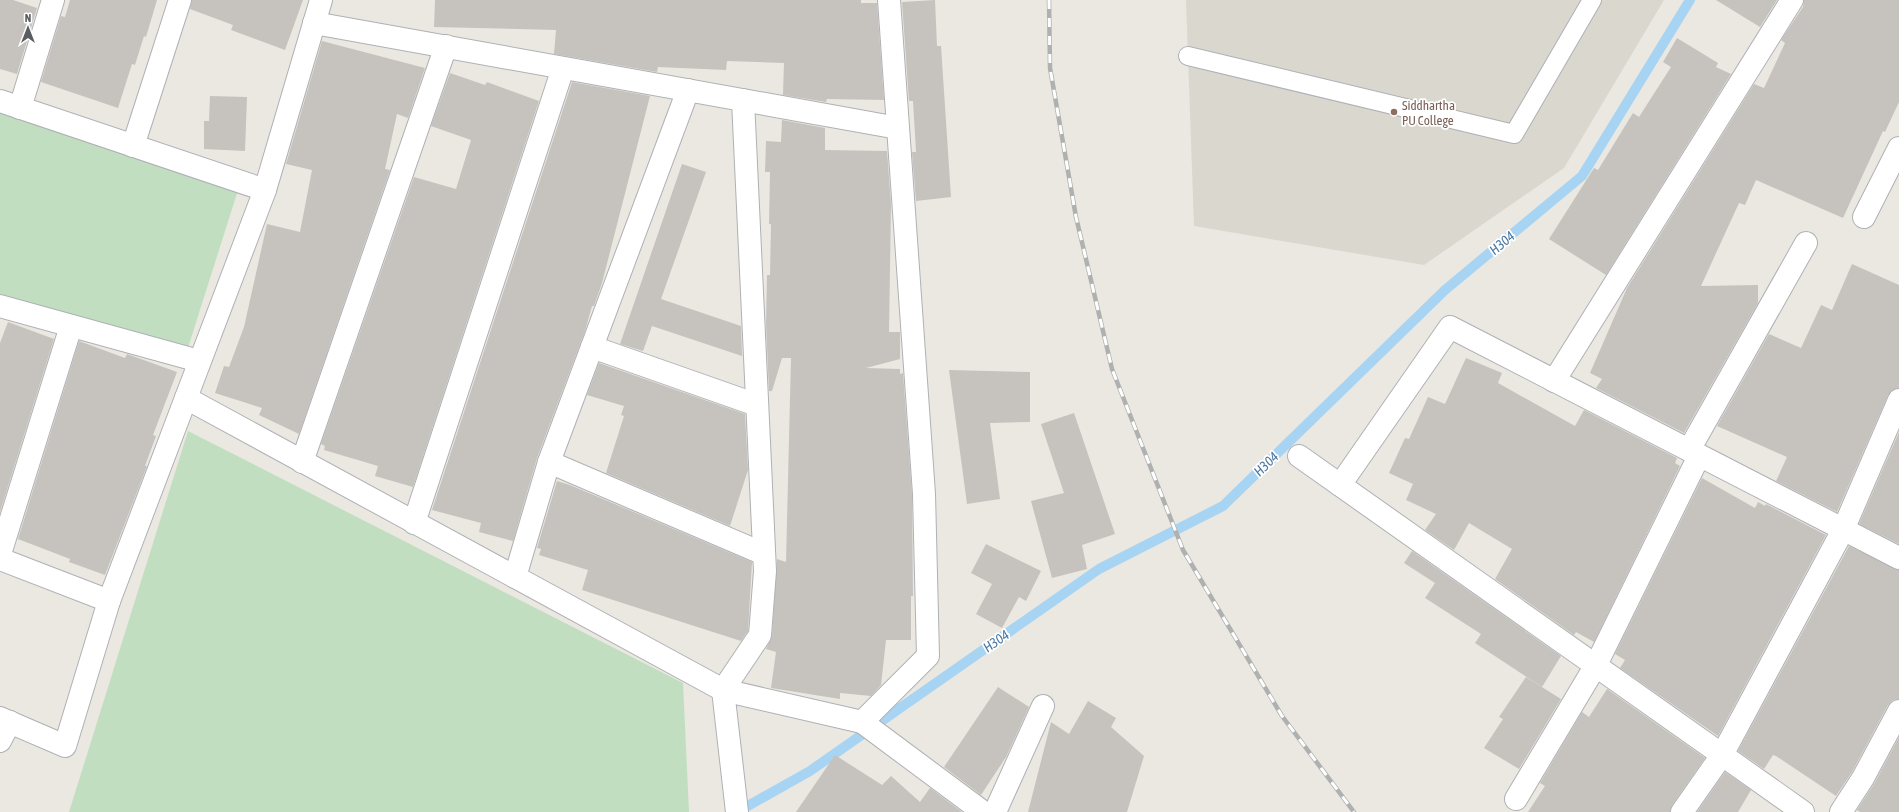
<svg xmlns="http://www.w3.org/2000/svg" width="1899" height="812" font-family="'Asap Condensed',sans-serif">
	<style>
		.education { fill: #dad7cf }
		.green { fill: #c1dfc0 }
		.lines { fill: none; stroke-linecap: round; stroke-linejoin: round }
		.stream { stroke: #a8d4f3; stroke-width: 10 }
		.building { fill: #c6c3be }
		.lane-casing { stroke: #aeb1b5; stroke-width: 20 }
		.street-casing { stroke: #aeb1b5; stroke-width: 24 }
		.lane { stroke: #fff; stroke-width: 18 }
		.street { stroke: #fff; stroke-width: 22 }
		.rail-casing { stroke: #afb0b0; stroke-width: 4.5 }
		.rail { stroke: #fff; stroke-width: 3; stroke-dasharray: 9; stroke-linecap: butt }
		.education-dot { fill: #8d6e63; stroke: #fff; stroke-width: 1.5 }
		.labels { text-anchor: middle; stroke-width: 3.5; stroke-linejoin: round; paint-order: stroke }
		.education-label { font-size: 13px; fill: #785e54; stroke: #fff; text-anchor: start }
		.water-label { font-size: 14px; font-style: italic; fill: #4977a2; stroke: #fff }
	</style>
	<rect width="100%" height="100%" fill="#eae8e1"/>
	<path class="education" d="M1186 0H1664L1564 168 1424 265 1194 226Z"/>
	<g class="green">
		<path d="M0 111 239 187 186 354 0 294Z"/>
		<path d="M188 431 683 683 689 812H69Z"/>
	</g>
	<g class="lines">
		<path class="stream" d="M737 812 810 771 1099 569 1223 506 1445 290 1582 176 1690 0"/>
	</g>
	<g class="building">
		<path d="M0 0H13L37 8 17 74 0 69Z"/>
		<path d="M70 0H157L146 37 144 36 135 65 132 64 118 108 41 82 61 16 65 17Z"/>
		<path d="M192 0H303L285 50 231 30 233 25 190 9Z"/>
		<path d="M435 0H861V3H877L884 100 827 99 826 102 783 95 784 63 727 61 726 70 658 67 657 72 554 54 556 30 434 27Z"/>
		<path d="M935 0 937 46H941L951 197 916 201 912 152H916L913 101H909L902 2Z"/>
		<path d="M1716 0H1777L1760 27Z"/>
		<path d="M1804 0H1899V102L1885 132 1883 131 1843 218 1756 180 1745 205 1739 203 1701 286 1758 285V303L1684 433 1596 388 1602 379 1590 373 1627 288 1754 84 1764 88 1785 43 1781 40 1803 7Z"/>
		<path d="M1677 38 1718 63 1716 67 1731 74 1606 275 1549 239 1594 168 1598 170 1633 113 1639 117 1671 67 1663 62Z"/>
		<path d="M322 41 425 68 408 118 397 114 385 169 390 170 299 434 259 415 262 408 215 393 224 366 229 367 244 327 267 224 300 232 312 170 286 164Z"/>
		<path d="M450 73 485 85 487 82 539 101 413 487 375 476 378 466 324 450 325 446 321 444 414 177 456 189 471 140 431 126Z"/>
		<path d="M572 82 650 96 602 283 594 306H592L585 331 537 458 513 541 479 532 481 523 432 510Z"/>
		<path d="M210 96 247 97 245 151 204 149V121H209Z"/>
		<path d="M782 120 825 128V150L887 151 891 204 889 332H900V359L866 368 900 369V374L903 373 912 495 913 596H911V640H886L881 685 871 696 840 693V699L771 688 776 652 766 649 772 636 777 559 786 562 791 358H782L772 391H769L766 324 767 275H770L771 224H769L770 172H765L766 141 781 142Z"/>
		<path d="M682 164 706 172 661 299 741 326 742 356 652 326 643 351 620 344Z"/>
		<path d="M1852 264 1899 285V388L1892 390 1888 395 1837 512 1776 481 1787 457 1717 426 1769 334 1801 348 1821 305 1832 310Z"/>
		<path d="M8 322 54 339 0 512V343Z"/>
		<path d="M79 341 125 358 127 354 177 372 153 435 156 436 145 466H147L105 575 69 562 70 559 18 539Z"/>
		<path d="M1466 358 1502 373 1498 383 1575 426 1584 410 1677 458 1675 463 1680 466 1594 642 1576 632 1574 635 1495 579 1512 549 1469 523 1454 550 1425 530 1436 514 1406 500 1413 484 1389 473 1405 438 1409 439 1428 397 1445 404Z"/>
		<path d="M599 363 745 414 748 470 730 526 606 473 624 416 621 415 624 406 587 395Z"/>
		<path d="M949 370 1030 372V422L990 423 1000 499 967 504Z"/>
		<path d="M1074 413 1115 534 1082 545 1087 569 1052 578 1031 501 1064 493 1041 424Z"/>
		<path d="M1899 432V544L1859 524Z"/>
		<path d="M1702 478 1755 508 1758 502 1765 506 1766 504 1826 535 1718 736 1620 668 1625 660 1615 654Z"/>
		<path d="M557 481 570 485 752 562 748 631 741 641 582 590 588 570 539 555 541 549 537 548Z"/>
		<path d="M986 544 1041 571 1026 601 1019 597 1002 628 976 614 992 584 971 573Z"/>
		<path d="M1849 546 1899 570V699L1893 700 1888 705 1852 772 1836 796 1776 756 1773 755 1764 769 1738 751Z"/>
		<path d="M1412 551 1561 656 1542 687 1475 643 1481 634 1425 598 1435 583 1404 563Z"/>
		<path d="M1526 677 1561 699 1519 769 1484 748 1503 719 1499 717Z"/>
		<path d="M998 687 1029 707 1006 757 981 795 944 767Z"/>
		<path d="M1607 689 1705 758 1672 805 1670 812H1528L1545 786 1540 783 1582 712 1589 717Z"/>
		<path d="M1088 701 1116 718 1111 727 1144 756 1127 812H1028L1051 722 1069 734Z"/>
		<path d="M1899 737V812H1860L1857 810 1874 784Z"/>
		<path d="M835 755 882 785 891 776 920 802 930 788 962 812H796Z"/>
		<path d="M1725 772 1751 790 1738 812H1697Z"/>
	</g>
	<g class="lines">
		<defs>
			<path id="lane" d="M1188 56 1514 134 1592 0"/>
			<g id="street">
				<path d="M314 23 898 128"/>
				<path d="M0 101 265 190"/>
				<path d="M20 108 53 0"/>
				<path d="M133 146 180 0"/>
				<path d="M1864 217 1899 148"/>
				<path d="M0 306 199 361"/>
				<path d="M592 347 757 405"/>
				<path d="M1554 381 1792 0"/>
				<path d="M186 398 265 190 321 0"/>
				<path d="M1689 450 1806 243"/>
				<path d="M1299 456 1803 812"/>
				<path d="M302 462 446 46"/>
				<path d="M549 462 764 554"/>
				<path d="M1340 485 1450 327 1899 558"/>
				<path d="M414 523 563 68"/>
				<path d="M0 554 71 326"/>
				<path d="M0 559 109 601"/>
				<path d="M515 577 549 462 688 90"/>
				<path d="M0 718 65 746 109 601 186 398 723 690 760 635 765 571 743 100"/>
				<path d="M862 722 983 812"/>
				<path d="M0 741 10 722"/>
				<path d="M1516 799 1596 665 1699 456"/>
				<path d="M737 812 723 690 862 722 928 656 924 494 889 0"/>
				<path d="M995 812 1043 706"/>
				<path d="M1682 812 1722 755 1843 530 1899 400"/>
				<path d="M1841 812 1863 778 1899 711"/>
			</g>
		</defs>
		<use href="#lane" class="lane-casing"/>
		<use href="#street" class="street-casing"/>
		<use href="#lane" class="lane"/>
		<use href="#street" class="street"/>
		<defs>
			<path id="rail" d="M1049 0 1050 68 1076 217 1112 369 1183 550 1282 716 1354 812"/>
		</defs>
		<use href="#rail" class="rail-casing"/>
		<use href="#rail" class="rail"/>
	</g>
	<circle class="education-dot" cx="1394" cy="112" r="4"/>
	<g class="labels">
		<g class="education-label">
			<text x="1402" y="110">Siddhartha<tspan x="1402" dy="15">PU College</tspan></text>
		</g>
		<g class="water-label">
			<text transform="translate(1502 243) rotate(-40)" y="5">H304</text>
			<text transform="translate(1266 464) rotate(-44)" y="5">H304</text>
			<text transform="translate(996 641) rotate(-35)" y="5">H304</text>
		</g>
	</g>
	<g transform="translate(28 28)" stroke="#ffffff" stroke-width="3" paint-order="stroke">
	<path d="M0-3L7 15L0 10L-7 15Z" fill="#595c60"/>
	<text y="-6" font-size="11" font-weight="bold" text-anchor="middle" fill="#595c60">N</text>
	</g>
</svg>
